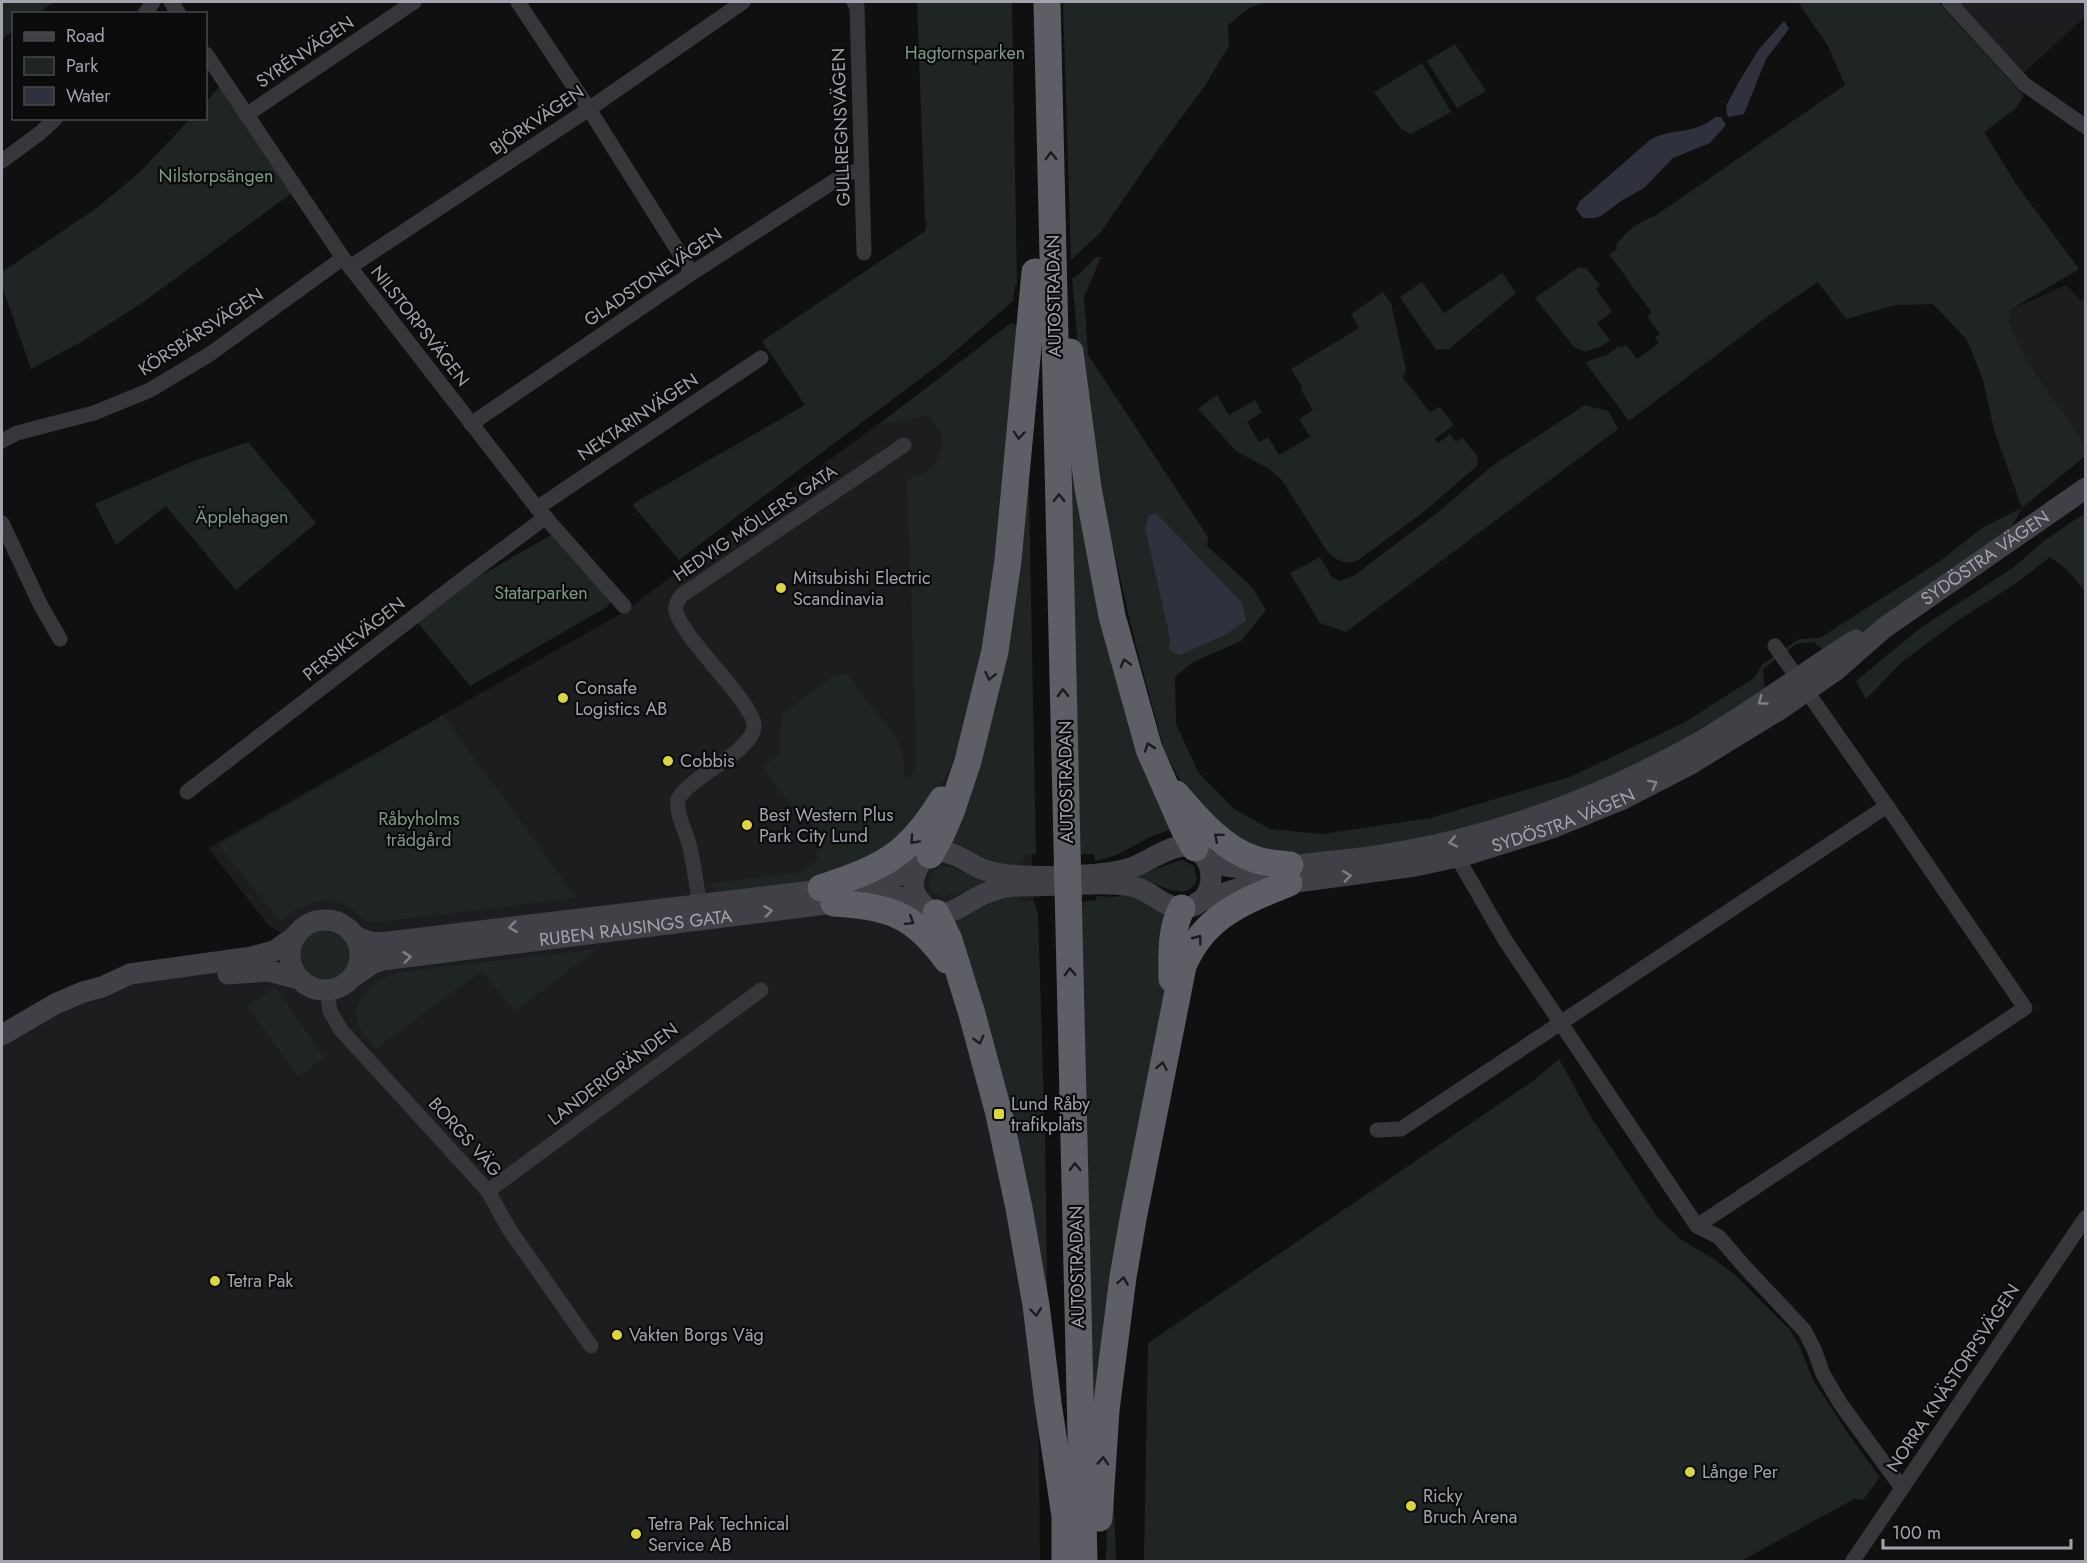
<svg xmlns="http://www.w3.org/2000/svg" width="2087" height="1563" font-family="Jost,sans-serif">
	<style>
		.built { fill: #1d1c1e }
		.green { fill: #1f2522; fill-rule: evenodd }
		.water { fill: #2f323c }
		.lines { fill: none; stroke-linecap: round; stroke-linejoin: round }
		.street { stroke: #37373b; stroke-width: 15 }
		.secondary { stroke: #404046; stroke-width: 21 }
		.highway { stroke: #5e5e66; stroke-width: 27 }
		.oneway { stroke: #1c1c1e }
		.oneway2 { stroke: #80808b }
		.poi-dot { fill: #dbd53e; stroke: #0c0b0c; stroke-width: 2 }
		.labels { text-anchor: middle; stroke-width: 4.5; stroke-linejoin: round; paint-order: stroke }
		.street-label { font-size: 18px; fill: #a3a3b0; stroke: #0c0b0c }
		.park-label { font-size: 18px; fill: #7c9a86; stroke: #0c0b0c }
		.poi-label { font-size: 18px; fill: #a3a3b0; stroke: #0c0b0c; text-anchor: start }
	</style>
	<rect width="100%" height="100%" fill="#111011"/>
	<g class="built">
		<path d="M1956 2H2085V17L2022 74Z"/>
		<path d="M2066 285 2081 301 2085 297V445L2028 361 2009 324 2010 310Z"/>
		<path d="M1011 326 1033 881 1040 1561 2 1562V1043L124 980 322 955 269 926 208 848 624 612Z"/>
	</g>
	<g class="green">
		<path d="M2 2H54L38 13 14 14 13 31 2 39Z"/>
		<path d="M917 2H1012L1017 286 1015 285 1013 301 945 360 679 560 633 506 634 503 805 405 762 341 925 231 927 223 925 221Z"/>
		<path d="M1063 2H1266L1249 8 1228 25 1229 46 1206 84 1148 163 1101 232 1071 260Z"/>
		<path d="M1798 2H1938L2024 96 2015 109 1984 132 2016 184 2079 269 2010 310 2009 324 2028 361 2085 445V456L2022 508 2008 533 1869 628 1828 653 1813 642 1796 644 1763 669 1765 690 1712 727 1592 789 1444 836 1306 857 1256 852 1188 796 1164 750 1133 634 1099 486 1081 378 1072 278 1076 277 1096 257H1101L1084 297 1088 355 1208 537 1207 546 1252 587 1266 610 1241 641 1193 662 1175 677 1176 724 1198 772 1234 809 1270 829 1322 834 1430 818 1570 777 1685 722 1754 678 1763 664 1799 639 1820 638 1940 561 1982 528 2022 508 1994 430 1983 380 1967 340 1933 304 1896 305 1846 319 1818 282 1772 313 1629 421 1585 362 1607 355 1619 346 1621 348 1626 345 1637 359 1659 343 1655 338 1660 334 1647 316 1652 313 1609 254 1617 249 1616 245C1627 230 1638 222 1655 216L1845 85 1828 46ZM1246 621 1169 650 1170 638Z"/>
		<path d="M1455 44 1486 91 1457 108 1427 61Z"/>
		<path d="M1422 63 1451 112 1411 134 1401 129 1374 92Z"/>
		<path d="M224 82 296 190 142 303 81 342 31 369 2 286V272L98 207 141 171 190 119 206 118V102Z"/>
		<path d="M1579 267 1586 268 1600 285 1596 289 1612 312 1597 323 1610 340 1600 347 1585 352 1574 347 1535 298Z"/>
		<path d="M1502 273 1516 293 1449 349 1436 350 1400 297 1422 282 1444 313Z"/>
		<path d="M1383 292 1391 303 1406 370 1403 378 1430 412 1440 407 1454 425 1435 439 1438 443 1450 434 1456 442 1462 437 1478 457 1477 466 1421 514 1357 561C1344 565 1336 560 1327 551L1281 479 1269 469 1236 451 1198 409 1217 395 1229 415 1255 400 1262 412 1247 422 1259 442 1268 437 1279 455 1310 437 1299 419 1313 410 1301 390 1303 388 1291 369 1359 328 1351 314Z"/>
		<path d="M1011 323 1016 325 1015 396 996 595 969 708 955 756 934 800 895 848 816 880 715 892 711 883 801 872 818 860 817 849 826 841 777 789 762 765 779 755 782 714 834 675 843 673 849 676 898 740 903 754 904 774 907 778 914 772 917 763 907 479C913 477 920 476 925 472 946 459 948 428 926 416L878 425Z"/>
		<path d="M1585 405 1608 411 1618 429 1346 632 1320 623 1290 573 1320 557 1332 577 1340 581 1355 575 1442 509 1492 466Z"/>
		<path d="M1068 439 1175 829C1143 835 1126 856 1095 861L1094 854H1081Z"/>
		<path d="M248 442 316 523 236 590 166 506 116 545 95 504 191 462Z"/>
		<path d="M1028 447 1036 854 1024 855 1022 862 1007 870 946 845Z"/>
		<path d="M2085 513V591L2066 569 2050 557 2015 584 1957 621 1903 661 1866 699 1856 681 1919 629 2014 567 2044 541Z"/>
		<path d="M551 535 611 602 607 607 470 686 418 623 473 580Z"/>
		<path d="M443 715 577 898 371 923C361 919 355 911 347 906 323 893 298 907 280 922L218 845Z"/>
		<path d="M1182 860 1194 866 1197 878C1189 907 1156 881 1137 878V875Z"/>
		<path d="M940 866 950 867 987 881 988 883C973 887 934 909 929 885 927 876 934 871 940 866Z"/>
		<path d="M1127 891 1171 913 1166 985 1093 1425 1080 902 1096 900V896L1118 897Z"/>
		<path d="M1016 892 1022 902 1034 901 1038 913 1045 1140 1048 1345 949 922Z"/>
		<circle cx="324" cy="957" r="26"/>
		<path d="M598 949 514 1011 482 971 376 1049C370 1042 362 1035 359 1027 349 1004 366 985 387 976 395 972 406 972 414 970Z"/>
		<path d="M273 988 278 990 325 1058 298 1077 247 1006Z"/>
		<path d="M1559 1059 1591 1117 1657 1217 1679 1238 1715 1260 1734 1274 1790 1330 1799 1345 1813 1380 1853 1441 1880 1477 1863 1500 1854 1499 1741 1561H1144L1148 1343 1533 1081Z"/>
		<path d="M1108 1472 1114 1502 1116 1561 1106 1562Z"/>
	</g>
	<g class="water">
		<path d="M1784 21 1789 29 1766 59 1744 114 1728 117 1726 110 1727 104 1740 80 1759 49Z"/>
		<path d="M1715 117H1721L1726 125 1710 143 1673 158 1644 188 1621 201 1601 216 1595 218H1583L1576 209 1580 201 1650 140C1673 127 1696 135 1715 117Z"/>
		<path d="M1156 513 1243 604 1246 621 1225 635 1180 655 1169 650 1170 638 1145 528 1149 515Z"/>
	</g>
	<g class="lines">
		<g class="street">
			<path d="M171 2 179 14"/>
			<path d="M518 2 589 109 692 273"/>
			<path d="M854 2 857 7 864 253"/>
			<path d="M1949 2 2024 84 2086 127"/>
			<path d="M145 14 153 2"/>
			<path d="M206 54 343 258 537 508 624 606"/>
			<path d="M246 115 414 2"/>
			<path d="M2 161 40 133 56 118"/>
			<path d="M350 267 589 109 743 2"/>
			<path d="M471 424 692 273 845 174 861 170"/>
			<path d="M2 441 17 433 94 413 150 390 210 354 343 258"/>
			<path d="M537 508 761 358"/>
			<path d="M2 523 40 604 60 639"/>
			<path d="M1775 646 1887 806"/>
			<path d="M187 792 468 575 546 517"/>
			<path d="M701 914C697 890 695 867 689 844 685 829 676 815 678 799 693 774 749 754 754 728 758 706 682 639 676 611 675 604 678 600 682 595L904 445"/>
			<path d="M327 991 330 1011 341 1030 488 1191 509 1229 591 1346"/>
			<path d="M1377 1130 1401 1129 1887 806 2025 1008 1697 1226 1505 940 1457 857"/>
			<path d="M488 1191 761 990"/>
			<path d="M1697 1226 1719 1237 1743 1265 1804 1330 1814 1349 1823 1374 1840 1403 1902 1488"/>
			<path d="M1852 1562 2086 1217"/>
		</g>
		<g class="secondary">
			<path d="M1182 846C1219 847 1221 904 1185 908 1167 910 1151 891 1135 887 1118 882 1101 884 1084 884 1060 885 1035 886 1011 886 998 888 987 892 976 898 957 908 938 926 920 901 914 894 912 884 915 875 917 868 921 861 927 857 947 843 964 862 982 869 990 872 999 874 1009 875 1039 878 1098 877 1128 869 1147 863 1162 849 1182 846Z"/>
			<path d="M1208 862C1252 875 1290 865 1334 861 1466 848 1589 805 1703 740 1756 709 1804 672 1856 640"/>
			<path id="s1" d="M1198 902 1243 887 1289 883 1415 866 1466 855 1552 828 1623 799 1689 765 1785 706 1835 671 1884 628 2086 488"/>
			<circle cx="325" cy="955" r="35"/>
			<path d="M355 936 370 942 380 943 853 886 891 879 919 866"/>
			<path d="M228 974 269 971 299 979"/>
			<path id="s2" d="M354 976 373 963 382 960 834 903C864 898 890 892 920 902"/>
			<path d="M2 1035 55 1004 83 992 102 987 130 974 252 957 274 951 294 937"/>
		</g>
		<g class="highway">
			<path d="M1047 2 1084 1562"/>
			<path d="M1070 352 1088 488 1112 616 1149 749 1185 831 1195 848"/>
			<path d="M1176 794C1198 820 1224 850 1257 860 1267 863 1279 864 1290 865"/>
			<path d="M930 855 940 837 951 812 968 761 995 651 1008 560 1035 272"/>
			<path d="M821 888C883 867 907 857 942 800"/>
			<path d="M834 903C889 907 913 913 947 960"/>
			<path d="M936 913 949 940 972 1014 999 1114 1019 1208 1036 1305 1048 1403 1065 1516"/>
			<path d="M1172 979C1172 954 1170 930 1182 908"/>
			<path d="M1099 1518 1106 1410 1123 1277 1133 1219 1183 966C1204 916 1242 902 1289 883"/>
			<path d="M1065 1520V1562"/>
		</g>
	</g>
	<defs><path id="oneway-chevron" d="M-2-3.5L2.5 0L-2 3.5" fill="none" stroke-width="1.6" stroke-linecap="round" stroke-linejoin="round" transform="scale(1.5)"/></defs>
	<g class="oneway">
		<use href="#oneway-chevron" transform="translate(1051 156) rotate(-91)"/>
		<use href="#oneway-chevron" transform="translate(1019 435) rotate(94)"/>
		<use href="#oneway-chevron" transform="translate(1059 498) rotate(-91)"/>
		<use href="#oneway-chevron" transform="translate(1125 663) rotate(-105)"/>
		<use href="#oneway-chevron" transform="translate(990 676) rotate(102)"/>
		<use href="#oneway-chevron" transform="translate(1063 693) rotate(-91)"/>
		<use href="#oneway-chevron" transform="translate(1149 747) rotate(-109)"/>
		<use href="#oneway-chevron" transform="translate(1218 837) rotate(-140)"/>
		<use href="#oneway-chevron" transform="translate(914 840) rotate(133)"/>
		<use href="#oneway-chevron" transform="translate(910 921) rotate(32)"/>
		<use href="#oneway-chevron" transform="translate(1198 939) rotate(-53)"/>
		<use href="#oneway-chevron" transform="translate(1070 972) rotate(-92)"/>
		<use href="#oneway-chevron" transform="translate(979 1040) rotate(75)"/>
		<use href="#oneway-chevron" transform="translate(1162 1066) rotate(-80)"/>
		<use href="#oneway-chevron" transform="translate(1075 1167) rotate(-91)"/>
		<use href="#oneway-chevron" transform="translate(1123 1281) rotate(-81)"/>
		<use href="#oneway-chevron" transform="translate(1036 1312) rotate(83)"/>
		<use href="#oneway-chevron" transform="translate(1103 1461) rotate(-86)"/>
	</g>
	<g class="oneway2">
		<use href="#oneway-chevron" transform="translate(1762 701) rotate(144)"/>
		<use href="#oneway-chevron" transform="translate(1653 784) rotate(-27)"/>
		<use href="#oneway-chevron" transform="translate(1453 842) rotate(168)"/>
		<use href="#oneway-chevron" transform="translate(1347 876) rotate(-8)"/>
		<use href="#oneway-chevron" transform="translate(768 911) rotate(-7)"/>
		<use href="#oneway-chevron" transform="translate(513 927) rotate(173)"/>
		<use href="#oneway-chevron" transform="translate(407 957) rotate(-7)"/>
	</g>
	<g class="poi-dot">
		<circle cx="781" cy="588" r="6"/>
		<circle cx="563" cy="698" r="6"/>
		<circle cx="668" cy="761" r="6"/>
		<circle cx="747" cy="825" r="6"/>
		<rect x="993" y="1108" width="12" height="12" rx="3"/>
		<circle cx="215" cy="1281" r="6"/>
		<circle cx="617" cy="1335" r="6"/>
		<circle cx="1690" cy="1472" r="6"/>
		<circle cx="1411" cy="1506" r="6"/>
		<circle cx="636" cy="1534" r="6"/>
	</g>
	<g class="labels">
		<g class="street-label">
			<text transform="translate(305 52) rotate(-34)" y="6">SYRÉNVÄGEN</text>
			<text transform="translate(537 120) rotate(-34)" y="6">BJÖRKVÄGEN</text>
			<text transform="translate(841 127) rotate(-92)" y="6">GULLREGNSVÄGEN</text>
			<text transform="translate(653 277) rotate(-34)" y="6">GLADSTONEVÄGEN</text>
			<text transform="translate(1054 296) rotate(-91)" y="6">AUTOSTRADAN</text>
			<text transform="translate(420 326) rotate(52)" y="6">NILSTORPSVÄGEN</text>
			<text transform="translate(201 332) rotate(-33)" y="6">KÖRSBÄRSVÄGEN</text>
			<text transform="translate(638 417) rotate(-34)" y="6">NEKTARINVÄGEN</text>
			<text transform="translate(755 523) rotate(-34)" y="6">HEDVIG MÖLLERS GATA</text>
			<text dy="6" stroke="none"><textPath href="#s1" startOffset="876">SYDÖSTRA VÄGEN</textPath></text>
			<text transform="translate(354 639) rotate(-38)" y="6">PERSIKEVÄGEN</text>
			<text transform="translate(1066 782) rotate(-91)" y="6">AUTOSTRADAN</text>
			<text dy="6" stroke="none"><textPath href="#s1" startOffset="376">SYDÖSTRA VÄGEN</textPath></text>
			<text dy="6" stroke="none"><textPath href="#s2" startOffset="288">RUBEN RAUSINGS GATA</textPath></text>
			<text transform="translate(613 1074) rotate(-37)" y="6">LANDERIGRÄNDEN</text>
			<text transform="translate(465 1137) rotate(48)" y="6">BORGS VÄG</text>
			<text transform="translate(1077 1267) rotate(-91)" y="6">AUTOSTRADAN</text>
			<text transform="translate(1953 1378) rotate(-56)" y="6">NORRA KNÄSTORPSVÄGEN</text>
		</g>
		<g class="park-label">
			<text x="965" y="59">Hagtornsparken</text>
			<text x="216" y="182">Nilstorpsängen</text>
			<text x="242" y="523">Äpplehagen</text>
			<text x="541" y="599">Statarparken</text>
			<text x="419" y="825">Råbyholms<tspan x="419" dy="21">trädgård</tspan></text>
		</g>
		<g class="poi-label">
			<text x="793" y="584">Mitsubishi Electric<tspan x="793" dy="21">Scandinavia</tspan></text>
			<text x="575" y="694">Consafe<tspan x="575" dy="21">Logistics AB</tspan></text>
			<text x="680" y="767">Cobbis</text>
			<text x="759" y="821">Best Western Plus<tspan x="759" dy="21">Park City Lund</tspan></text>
			<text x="1011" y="1110">Lund Råby<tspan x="1011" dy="21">trafikplats</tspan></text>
			<text x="227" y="1287">Tetra Pak</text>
			<text x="629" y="1341">Vakten Borgs Väg</text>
			<text x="1702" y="1478">Långe Per</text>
			<text x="1423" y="1502">Ricky<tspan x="1423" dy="21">Bruch Arena</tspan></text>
			<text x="648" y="1530">Tetra Pak Technical<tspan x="648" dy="21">Service AB</tspan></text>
		</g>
	</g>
	<rect width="2087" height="1563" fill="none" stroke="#a3a3b0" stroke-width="6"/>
	<rect x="12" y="12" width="195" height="108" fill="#0c0b0c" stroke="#48484e" stroke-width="1.5"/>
	<rect x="24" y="32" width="30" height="9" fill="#404046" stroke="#48484e" stroke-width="1.5"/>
	<text x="66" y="42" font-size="18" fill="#a3a3b0">Road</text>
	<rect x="24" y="57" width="30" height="18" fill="#1f2522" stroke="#48484e" stroke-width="1.5"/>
	<text x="66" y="72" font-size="18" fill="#a3a3b0">Park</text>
	<rect x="24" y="87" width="30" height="18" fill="#2f323c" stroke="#48484e" stroke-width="1.5"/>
	<text x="66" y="102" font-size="18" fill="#a3a3b0">Water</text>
	<path d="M1883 1539v9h188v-9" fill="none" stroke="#a3a3b0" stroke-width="3"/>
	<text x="1892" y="1539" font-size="18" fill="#a3a3b0" stroke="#0c0b0c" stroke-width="4.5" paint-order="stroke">100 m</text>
</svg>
